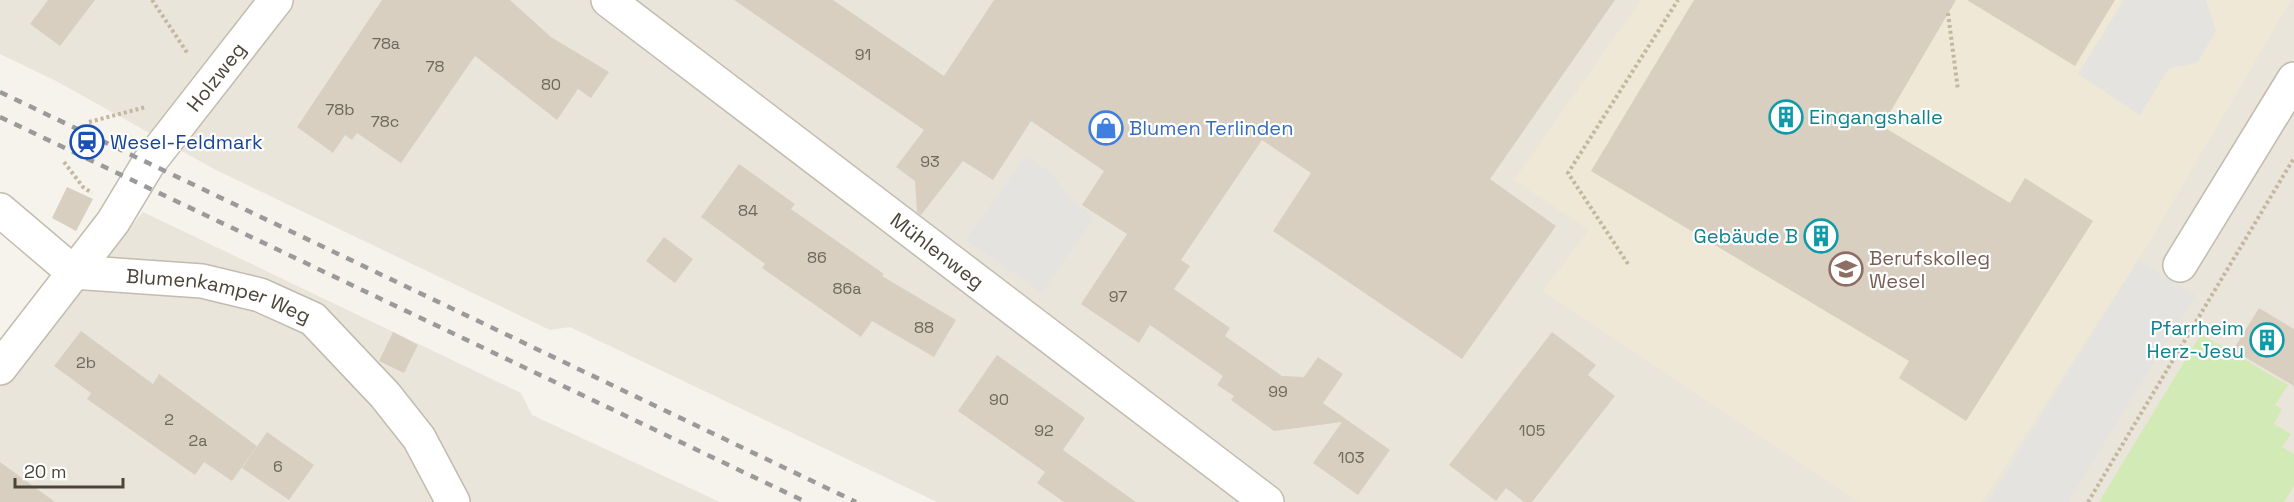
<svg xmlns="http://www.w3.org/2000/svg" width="2294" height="502" font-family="'Space Grotesk',sans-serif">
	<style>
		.residential { fill: #eae5da }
		.education { fill: #efe8d6 }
		.green { fill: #d2eab5 }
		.parking { fill: #e5e3e0 }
		.building { fill: #d8cfc1 }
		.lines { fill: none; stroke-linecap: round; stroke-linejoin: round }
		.minor-casing { stroke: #c2bbae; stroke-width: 36 }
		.path { stroke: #c4b79f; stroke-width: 4; stroke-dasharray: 3 3; stroke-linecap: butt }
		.minor { stroke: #fff; stroke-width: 33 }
		.rail { stroke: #9a9a9a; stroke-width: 4.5; stroke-dasharray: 8 8; stroke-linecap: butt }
		.labels { text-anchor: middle; stroke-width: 4.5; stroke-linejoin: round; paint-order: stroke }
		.number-label { font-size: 16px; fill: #6e675b }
		.street-label { font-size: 20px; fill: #4b4439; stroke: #fff }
		.culture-label { font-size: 20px; fill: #0d838f; stroke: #fff; text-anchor: end }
		.shop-label { font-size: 20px; fill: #366cbe; stroke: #fff; text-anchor: start }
		.transit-label { font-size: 20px; fill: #164399; stroke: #fff; text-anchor: start }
		.education-label { font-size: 20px; fill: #785e54; stroke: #fff; text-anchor: start }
	</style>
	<rect width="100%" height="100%" fill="#f6f3ec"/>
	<g class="residential">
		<path d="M0 0H2294V502H937L570 327 550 330 216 170 56 81 0 54Z"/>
		<path d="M143 212 521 393 532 415 720 502H0V385Z"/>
	</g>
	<path class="education" d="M1641 0H2291L2147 246 1982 502H1858L1543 291 1589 230 1514 180Z"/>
	<path class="green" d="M2201 334 2288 385 2275 405 2282 409 2274 424 2291 434 2282 447 2294 454V486L2284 502H2099Z"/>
	<g class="parking">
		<path d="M2124 0H2206L2216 31 2197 63 2169 68 2140 115 2078 74Z"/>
		<path d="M1026 155 1051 173 1072 200 1095 217 1042 293 966 240Z"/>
		<path d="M2138 260 2196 295 2068 502H1988Z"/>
	</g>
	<g class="building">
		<path d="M48 0H95L60 46 30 24Z"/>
		<path d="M382 0H510L551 37 609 72 591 98 578 89 557 120 475 56 401 163 357 133 352 140 345 135 333 153 297 127Z"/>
		<path d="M734 0H833L944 76 994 0H1615L1490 179 1556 226 1462 359 1273 231 1311 173 1262 140 1181 260 1190 266 1174 289 1230 328 1225 336 1282 376 1304 377 1318 357 1343 374 1323 403 1390 450 1358 495 1313 463 1342 422 1274 431 1231 400 1234 396 1217 385 1223 376 1150 325 1139 343 1081 304 1127 234 1082 205 1104 171 1031 121 993 180 963 161 921 215 917 212 915 181 896 167 924 130Z"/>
		<path d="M1694 0H1956L1882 126 2010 203 2025 178 2093 221 1966 421 1899 378 1909 361 1591 171Z"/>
		<path d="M1967 0H2115L2075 66Z"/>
		<path d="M739 164 795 204 791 209 884 274 882 276 956 320 934 357 872 321 861 337 762 268 765 264 701 217Z"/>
		<path d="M67 187 93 199 76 231 52 218Z"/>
		<path d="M664 237 693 259 675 283 646 261Z"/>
		<path d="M2259 308 2294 329V386L2233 350Z"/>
		<path d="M81 331 153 384 159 374 257 446 232 481 204 462 195 475 87 399 91 393 54 366Z"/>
		<path d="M393 332 418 345 404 373 379 361Z"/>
		<path d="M1552 332 1596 365 1588 375 1615 396 1532 502H1524L1506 488 1496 501 1449 465Z"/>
		<path d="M997 355 1085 418 1063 450 1136 502H1064L1037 483 1045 472 958 411Z"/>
		<path d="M267 432 314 465 289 500 242 468Z"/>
		<path d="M0 462 55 502H0Z"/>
	</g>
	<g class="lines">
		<defs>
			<g id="minor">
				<path id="s1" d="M608 0 1267 502"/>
				<path id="s2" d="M0 210 73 272 202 281 260 295 313 319 385 395 419 438 453 502"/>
				<path d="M2180 265 2294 79"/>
				<path id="s3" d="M0 368 113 222 148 164 276 0"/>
			</g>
		</defs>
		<use href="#minor" class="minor-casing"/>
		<g class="path">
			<path d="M152 0 188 54"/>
			<path d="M1948 13 1958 90"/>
			<path d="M89 122 146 107"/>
			<path d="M64 162 83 187 92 193"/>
			<path d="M1628 264 1568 173 1678 0"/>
			<path d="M2088 502 2294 158"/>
		</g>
		<use href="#minor" class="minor"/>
		<g class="rail">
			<path d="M0 92 856 502"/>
			<path d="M0 117 806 502"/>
		</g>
	</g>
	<defs>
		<symbol id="building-ring" viewBox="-11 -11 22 22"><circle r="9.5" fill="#fff" stroke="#0f9aa8" stroke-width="1.5"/><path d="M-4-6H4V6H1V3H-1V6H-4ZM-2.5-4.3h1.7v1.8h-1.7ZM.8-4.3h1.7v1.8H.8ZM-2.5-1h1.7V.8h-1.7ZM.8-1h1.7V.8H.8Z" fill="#0f9aa8"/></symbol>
		<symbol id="shop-ring" viewBox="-11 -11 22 22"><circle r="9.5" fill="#fff" stroke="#3f7fe0" stroke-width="1.5"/><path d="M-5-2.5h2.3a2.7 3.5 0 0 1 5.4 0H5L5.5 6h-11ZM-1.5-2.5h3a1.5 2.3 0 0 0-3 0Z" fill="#3f7fe0"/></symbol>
		<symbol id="station-ring" viewBox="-11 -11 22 22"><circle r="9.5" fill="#fff" stroke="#1a4fb4" stroke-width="1.5"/><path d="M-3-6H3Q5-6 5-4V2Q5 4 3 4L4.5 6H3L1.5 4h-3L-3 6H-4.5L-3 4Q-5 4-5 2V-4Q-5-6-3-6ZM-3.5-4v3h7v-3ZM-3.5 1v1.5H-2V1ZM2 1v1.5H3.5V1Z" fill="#1a4fb4"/></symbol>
		<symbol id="school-ring" viewBox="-11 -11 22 22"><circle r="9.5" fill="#fff" stroke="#8d6e63" stroke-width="1.5"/><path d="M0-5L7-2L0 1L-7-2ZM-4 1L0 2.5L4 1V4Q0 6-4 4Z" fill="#8d6e63"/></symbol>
	</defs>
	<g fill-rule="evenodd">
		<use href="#building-ring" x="1767" y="98" width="38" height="38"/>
		<use href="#shop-ring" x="1087" y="109" width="38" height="38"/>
		<use href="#station-ring" x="68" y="123" width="38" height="38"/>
		<use href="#building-ring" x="1802" y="217" width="38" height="38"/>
		<use href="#school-ring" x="1827" y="250" width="38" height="38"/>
		<use href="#building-ring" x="2248" y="321" width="38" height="38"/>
	</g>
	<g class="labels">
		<g class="number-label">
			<text x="386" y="49">78a</text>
			<text x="863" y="60">91</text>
			<text x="435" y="72">78</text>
			<text x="551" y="90">80</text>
			<text x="340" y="115">78b</text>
			<text x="385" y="127">78c</text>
			<text x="930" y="167">93</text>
			<text x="748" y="216">84</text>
			<text x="817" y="263">86</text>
			<text x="847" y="294">86a</text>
			<text x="1118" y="302">97</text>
			<text x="924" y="333">88</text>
			<text x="86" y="368">2b</text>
			<text x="1278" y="397">99</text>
			<text x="999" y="405">90</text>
			<text x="169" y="425">2</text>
			<text x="1044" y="436">92</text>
			<text x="1532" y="436">105</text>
			<text x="198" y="446">2a</text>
			<text x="1351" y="463">103</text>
			<text x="278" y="472">6</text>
		</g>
		<g class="street-label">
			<text dy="7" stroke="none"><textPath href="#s3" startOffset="363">Holzweg</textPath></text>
			<text dy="7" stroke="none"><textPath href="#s1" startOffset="414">Mühlenweg</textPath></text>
			<text dy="7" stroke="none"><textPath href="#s2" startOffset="244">Blumenkamper Weg</textPath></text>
		</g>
		<g class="culture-label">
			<text x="1809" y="124" text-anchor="start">Eingangshalle</text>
			<text x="1798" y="243">Gebäude B</text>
			<text x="2244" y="335">Pfarrheim<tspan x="2244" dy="23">Herz-Jesu</tspan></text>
		</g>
		<g class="shop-label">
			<text x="1129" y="135">Blumen Terlinden</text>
		</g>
		<g class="transit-label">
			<text x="110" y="149">Wesel-Feldmark</text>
		</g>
		<g class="education-label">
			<text x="1869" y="265">Berufskolleg<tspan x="1869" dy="23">Wesel</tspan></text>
		</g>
	</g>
	<path d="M15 478v9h108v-9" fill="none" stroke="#4b4439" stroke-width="3"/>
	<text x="24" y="478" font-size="18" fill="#4b4439" stroke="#ffffff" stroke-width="4.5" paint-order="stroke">20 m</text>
</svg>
